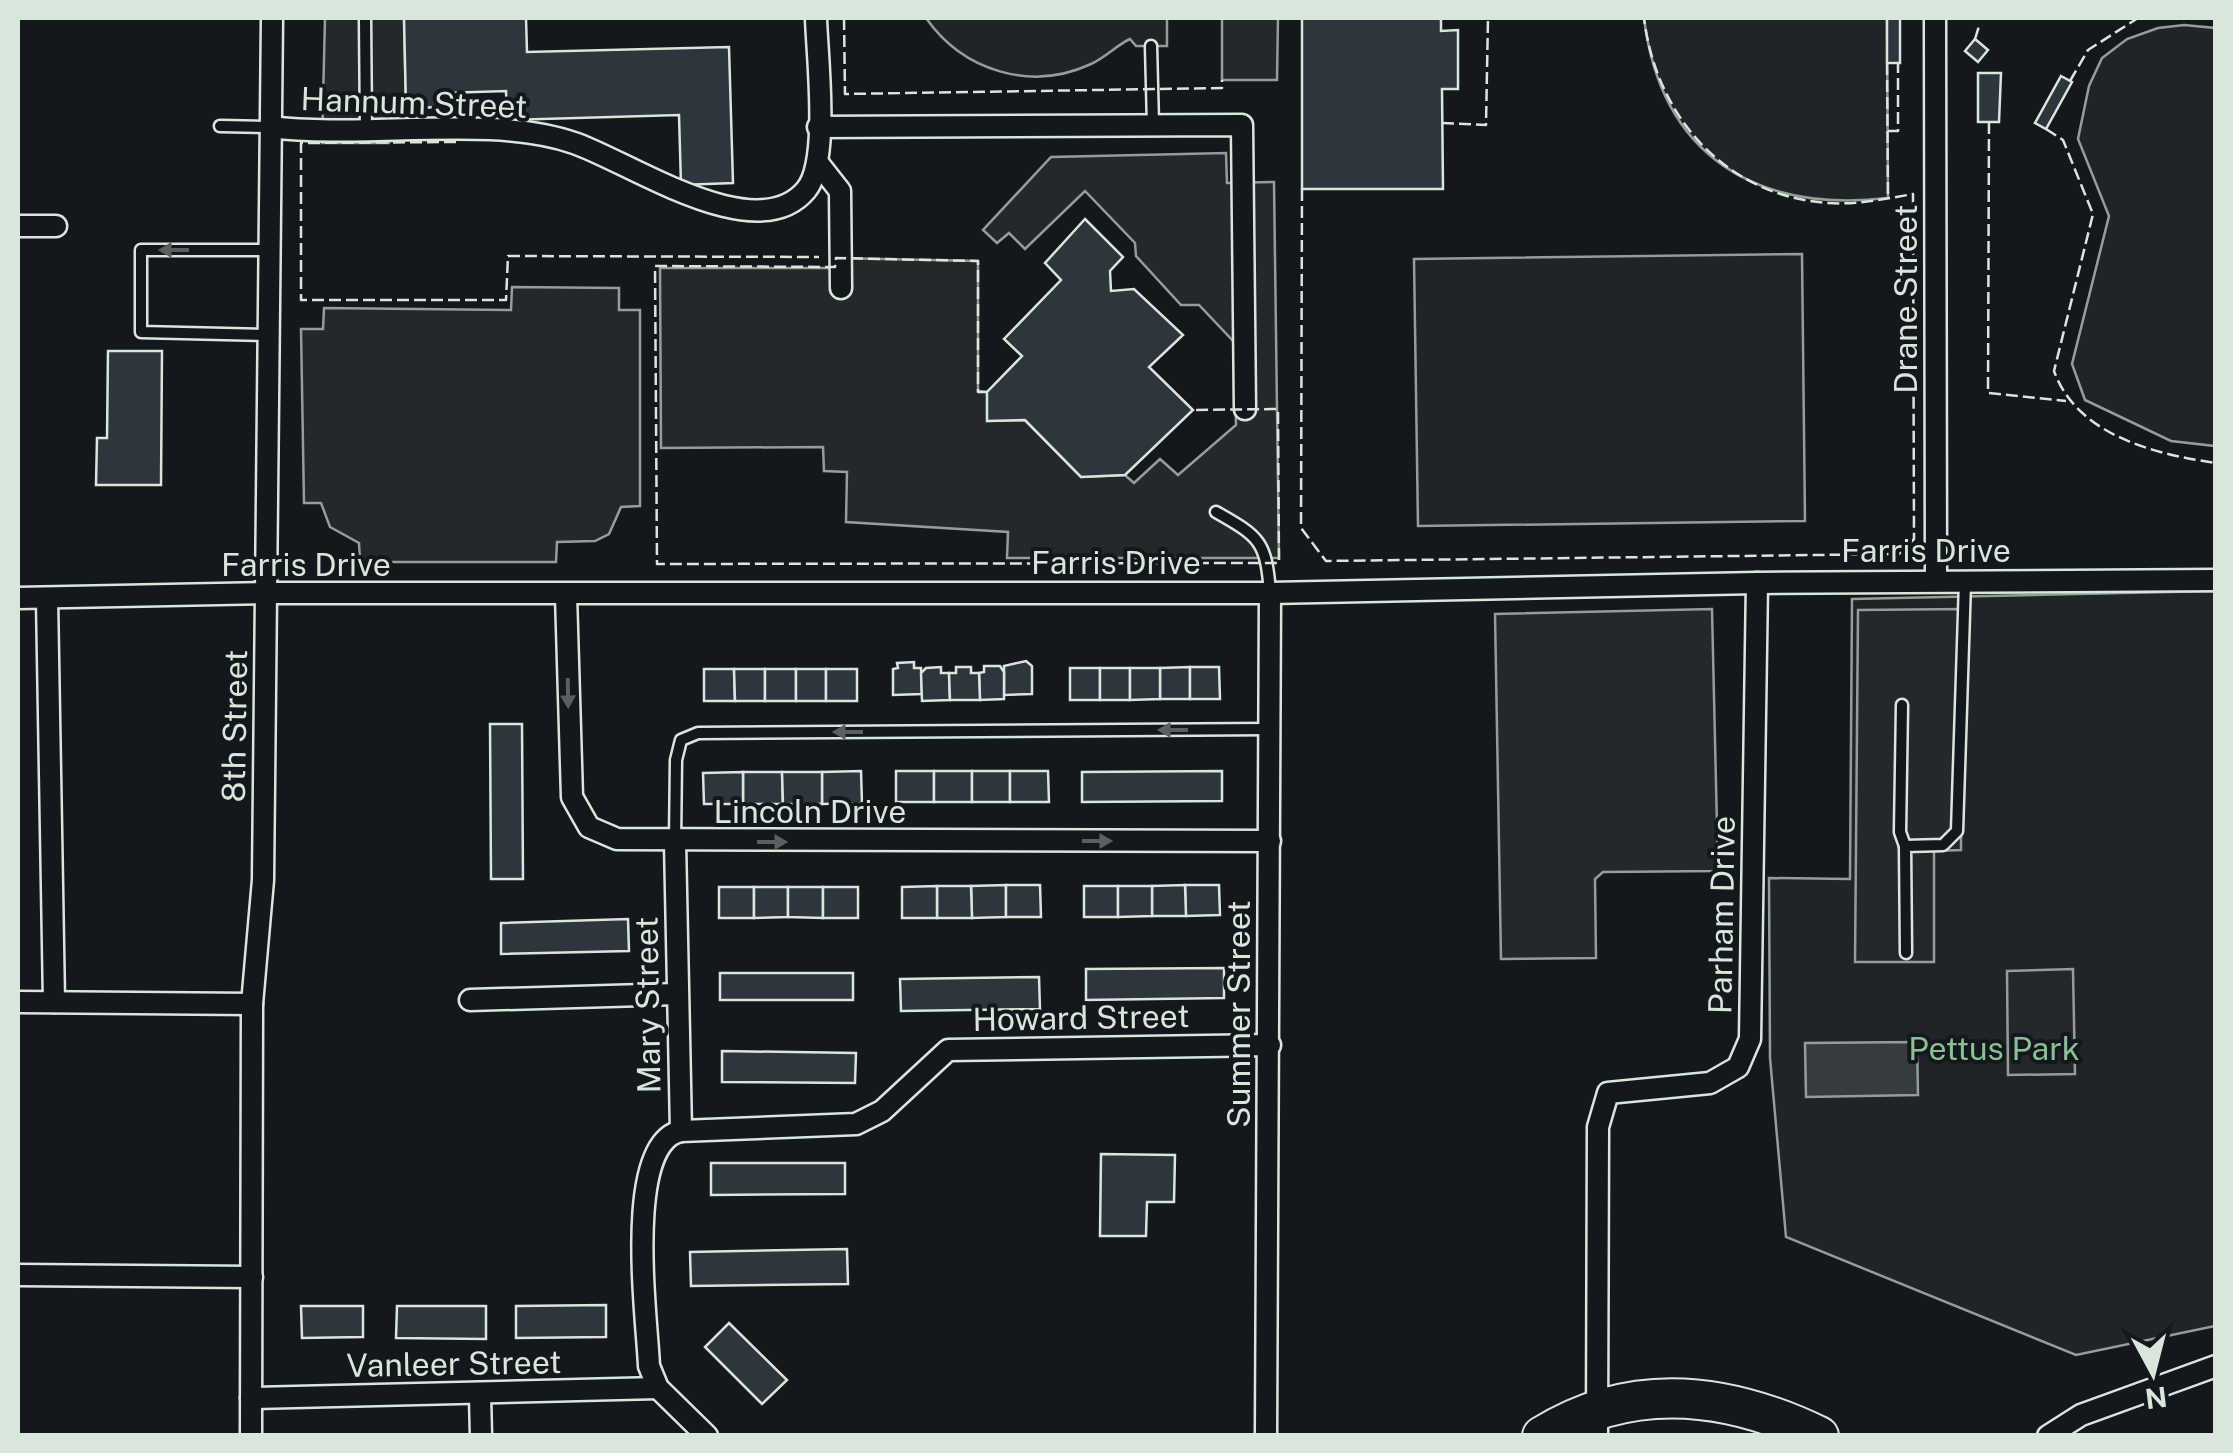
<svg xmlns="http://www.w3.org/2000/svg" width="2233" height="1453" font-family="'Public Sans',sans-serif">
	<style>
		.green { fill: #202428; stroke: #939e99; stroke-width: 2.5 }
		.parking { fill: #24282b; stroke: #939e99; stroke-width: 2.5 }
		.water { fill: #363b3e; stroke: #939e99; stroke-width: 2.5 }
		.building { fill: #2c363c; stroke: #d8e6dc; stroke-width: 2.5 }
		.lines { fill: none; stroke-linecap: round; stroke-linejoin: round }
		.lane-casing { stroke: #d8e6dc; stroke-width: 15 }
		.street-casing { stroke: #d8e6dc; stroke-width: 25 }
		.highway-casing { stroke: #d8e6dc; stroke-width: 42 }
		.lane { stroke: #14181c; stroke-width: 10 }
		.street { stroke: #14181c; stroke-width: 20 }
		.highway { stroke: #14181c; stroke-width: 38 }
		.fence { stroke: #d8e6dc; stroke-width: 2.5; stroke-dasharray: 12 5; stroke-linecap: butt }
		.oneway { fill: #59605f }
		.labels { text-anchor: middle; stroke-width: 8; stroke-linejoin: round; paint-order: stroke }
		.street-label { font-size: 32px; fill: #d8e6dc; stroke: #14181c }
		.park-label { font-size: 32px; fill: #8ac095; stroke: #14181c }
	</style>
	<rect width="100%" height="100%" fill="#14181c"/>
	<g class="green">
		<path d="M926 18H1167V46H1136L1130 39C1117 45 1106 57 1091 64 1031 92 963 71 926 18Z"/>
		<path d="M1644 18H1887L1888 198C1756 213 1661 156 1644 18Z"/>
		<path d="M2184 25 2215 28V446L2171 441 2085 400 2072 364 2109 216 2078 139 2089 86 2102 58 2127 39 2158 28Z"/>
		<path d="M1802 254 1805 521 1418 526 1414 259Z"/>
		<path d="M2215 591V1326L2076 1355 1786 1237 1770 1058 1769 878 1850 879 1852 599Z"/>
	</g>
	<g class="parking">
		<path d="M325 18H404L406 108 389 143H322Z"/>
		<path d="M1222 18H1278L1277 80H1222Z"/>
		<path d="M1226 153 1227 183 1274 182 1279 558H1007L1008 532 846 522 847 472 824 471 823 447 661 448 660 268H834L836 258 978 261V391L987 392 988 421 1025 420 1081 477 1125 475 1134 483 1160 459 1178 475 1236 425 1234 342 1199 305H1181L1136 256 1135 243 1085 191 1025 249 1009 233 997 243 983 230 1051 157Z"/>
		<path d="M512 287 619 288V310H640V506L621 507 609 534 595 541 557 542 556 562H360L359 543 330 527 321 503H304L301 329H323L324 308 511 310Z"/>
		<path d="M1712 609 1718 871 1603 872 1595 879 1596 958 1501 959 1495 614Z"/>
		<path d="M1962 609 1961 850 1934 851V962H1855L1858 610Z"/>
		<path d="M2073 969 2075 1074 2008 1075 2007 971Z"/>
	</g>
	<path class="water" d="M1917 1042 1918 1095 1806 1097 1805 1043Z"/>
	<g class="building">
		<path d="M404 18H526L527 52 729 47 733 183 681 185 679 115 507 120 506 91 445 93 446 107 406 108Z"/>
		<path d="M1302 18H1441V31L1458 30V89H1442L1443 189H1302Z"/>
		<rect x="1887" y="18" width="13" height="45"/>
		<path d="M1975 39 1988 50 1978 62 1965 51Z"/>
		<path d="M1978 73H2001L1999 122H1978Z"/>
		<path d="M2061 76 2072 82 2046 129 2035 123Z"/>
		<path d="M1085 219 1123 257 1110 271 1111 291 1134 289 1183 335 1149 367 1193 410 1125 475 1081 477 1025 420 987 421V392L1022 356 1004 339 1061 280 1045 263Z"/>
		<path d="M108 351H162L161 485H96L97 438H107Z"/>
		<path d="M1026 661 1032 666V694L1004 695V666Z"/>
		<path d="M914 662V668H921L922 694 893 695V669L898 668 897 663Z"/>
		<path d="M984 666H1000L1004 672V699L980 700 979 673 984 672Z"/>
		<path d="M941 667V673H949L950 700 922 701 921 673 926 668Z"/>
		<path d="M956 667H971V673H979L980 700H950L949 673H956Z"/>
		<path d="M1190 667V699H1160V668Z"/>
		<path d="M1190 667H1219L1220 699H1190Z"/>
		<rect x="1070" y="668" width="30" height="32"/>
		<rect x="1100" y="668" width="30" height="32"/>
		<path d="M1130 668H1160V699L1130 700Z"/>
		<path d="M704 669H734L735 701H704Z"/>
		<path d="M734 669H765V701H735Z"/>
		<rect x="765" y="669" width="31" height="32"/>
		<rect x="796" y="669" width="30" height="32"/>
		<rect x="826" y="669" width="31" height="32"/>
		<path d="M490 724H522L523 879H491Z"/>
		<path d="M861 771 862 803 822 804V772Z"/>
		<rect x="896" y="771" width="38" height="31"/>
		<rect x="934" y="771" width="38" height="31"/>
		<rect x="972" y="771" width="38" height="31"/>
		<path d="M1010 771H1048L1049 802H1010Z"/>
		<path d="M1222 771V801L1082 802V772Z"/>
		<path d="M743 772H782L783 804H743Z"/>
		<path d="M743 772V804H704L703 773Z"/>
		<path d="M782 772H822V804H783Z"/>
		<path d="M1006 885V917L972 918 971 886Z"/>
		<path d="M1006 885H1040L1041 917H1006Z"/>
		<path d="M1185 885H1219L1220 915 1186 916Z"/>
		<path d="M1185 885 1186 916H1152V886Z"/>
		<path d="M937 886H971L972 918H937Z"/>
		<path d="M937 886V918H902V887Z"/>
		<rect x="1084" y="886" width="34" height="31"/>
		<path d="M1118 886H1152V916L1118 917Z"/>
		<rect x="719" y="887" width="35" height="31"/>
		<path d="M754 887H788V917L754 918Z"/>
		<path d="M788 887H823V918L788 917Z"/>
		<rect x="823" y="887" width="35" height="31"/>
		<path d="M628 919 629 951 501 954V923Z"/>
		<path d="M1224 968V998L1086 1000V969Z"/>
		<rect x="720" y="973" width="133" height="27"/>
		<path d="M1039 977 1040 1009 901 1011 900 979Z"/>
		<path d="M722 1051 856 1053 855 1083 722 1082Z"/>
		<path d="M1101 1154 1175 1155 1174 1202H1147L1146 1236H1100Z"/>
		<path d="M711 1163H845V1194L711 1195Z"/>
		<path d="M847 1249 848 1284 691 1286 690 1252Z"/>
		<path d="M606 1305V1337L516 1338V1306Z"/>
		<path d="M301 1306H363V1337L302 1338Z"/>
		<path d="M397 1306H486V1339L396 1338Z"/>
		<path d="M729 1323 787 1380 762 1404 705 1347Z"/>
	</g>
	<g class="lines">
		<defs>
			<g id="lane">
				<path d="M365 18 366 130"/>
				<path d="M1151 46 1153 125"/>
				<path d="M220 126 270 127"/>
				<path d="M268 335 141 332V250H270"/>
				<path d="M1216 512C1260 537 1266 541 1270 593"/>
				<path d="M1902 705 1900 832 1905 846"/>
				<path d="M675 842 676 760 681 740 698 733 1269 729"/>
				<path d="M1906 953 1905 846 1943 845 1957 831 1965 582"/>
			</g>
			<g id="street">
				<path d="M1935 18 1936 581"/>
				<path d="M271 127C362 139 492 114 574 143 628 161 756 250 806 190 830 162 817 56 816 18"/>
				<path d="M818 127 1242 125 1245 409"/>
				<path d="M818 163 840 191 841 288"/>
				<path d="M18 226H56"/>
				<path d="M566 595 572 797 589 827 617 839 1270 841"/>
				<path d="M18 598 266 593H1270L1757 583 2216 580"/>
				<path d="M47 599 54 1002"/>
				<path d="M675 842 681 1131C623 1143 647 1318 649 1366L658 1388 707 1436"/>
				<path d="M470 1000 677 994"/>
				<path d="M18 1002 252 1004"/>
				<path d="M681 1131 856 1124 882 1111 948 1050 1270 1045"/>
				<path d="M18 1275 252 1277"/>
				<path d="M480 1396 481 1436"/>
				<path d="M251 1398 658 1388"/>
				<path d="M251 1436 252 1004 263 880 272 18"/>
				<path d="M1266 1436 1270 593"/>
				<path d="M1597 1436 1598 1127 1608 1093 1710 1083 1738 1067 1750 1039 1757 583"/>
				<path d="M2048 1436 2081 1415 2216 1366"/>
			</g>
			<path id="highway" d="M1542 1436C1632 1380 1728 1392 1819 1436"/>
		</defs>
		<use href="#lane" class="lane-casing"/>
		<use href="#street" class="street-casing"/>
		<use href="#highway" class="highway-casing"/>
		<use href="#lane" class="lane"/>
		<use href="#street" class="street"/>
		<use href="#highway" class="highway"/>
		<g class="fence">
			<path d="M844 18 845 94 1222 88V80"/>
			<path d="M1975 39 1980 23"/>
			<path d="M1887 63 1888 198"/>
			<path d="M2070 81 2088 50 2138 18"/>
			<path d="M1989 122 1988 393 2066 401"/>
			<path d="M1442 123 1486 125 1488 18"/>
			<path d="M2046 129 2063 140 2093 214 2054 371C2077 435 2154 454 2216 463"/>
			<path d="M1888 131H1898V63"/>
			<path d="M456 142 301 143V300H506L508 256 819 257"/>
			<path d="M1302 189 1301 528 1326 561 1899 554 1914 539 1913 194C1885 199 1856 205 1828 203 1725 196 1656 116 1644 18"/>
			<path d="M987 392H978V261L836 258 835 267 655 266 657 564 1279 563 1278 409 1193 410"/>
		</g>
	</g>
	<defs><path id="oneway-solid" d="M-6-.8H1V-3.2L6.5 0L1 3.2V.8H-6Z" transform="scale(2.5)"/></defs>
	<g class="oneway">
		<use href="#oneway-solid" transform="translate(174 250) rotate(-180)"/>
		<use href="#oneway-solid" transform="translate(568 693) rotate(89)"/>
		<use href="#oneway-solid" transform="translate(1173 730) rotate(180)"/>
		<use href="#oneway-solid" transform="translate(848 732) rotate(180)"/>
		<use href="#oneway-solid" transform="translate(1097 841)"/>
		<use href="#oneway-solid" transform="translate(772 842)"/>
	</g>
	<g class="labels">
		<g class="street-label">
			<text transform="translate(414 103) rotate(2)" y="11">Hannum Street</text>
			<text transform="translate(1906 299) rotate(-90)" y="11">Drane Street</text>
			<text x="1926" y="562">Farris Drive</text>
			<text x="1116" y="574">Farris Drive</text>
			<text x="306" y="576">Farris Drive</text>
			<text transform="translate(235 726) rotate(-89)" y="11">8th Street</text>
			<text x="810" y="823">Lincoln Drive</text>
			<text transform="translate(1722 915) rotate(-89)" y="11">Parham Drive</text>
			<text transform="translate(648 1005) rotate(-91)" y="11">Mary Street</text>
			<text transform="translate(1239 1014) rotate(-90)" y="11">Summer Street</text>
			<text transform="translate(1081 1018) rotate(-1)" y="11">Howard Street</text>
			<text transform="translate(454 1364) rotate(-1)" y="11">Vanleer Street</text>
		</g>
		<g class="park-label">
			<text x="1994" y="1060">Pettus Park</text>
		</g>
	</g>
	<rect width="2233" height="1453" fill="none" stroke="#d8e6dc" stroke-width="40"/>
	<g transform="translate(2153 1373) rotate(173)" stroke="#14181c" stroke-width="8" paint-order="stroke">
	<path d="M0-8L18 38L0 25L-18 38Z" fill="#d8e6dc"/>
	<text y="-15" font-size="28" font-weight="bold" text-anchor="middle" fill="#d8e6dc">N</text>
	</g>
</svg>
